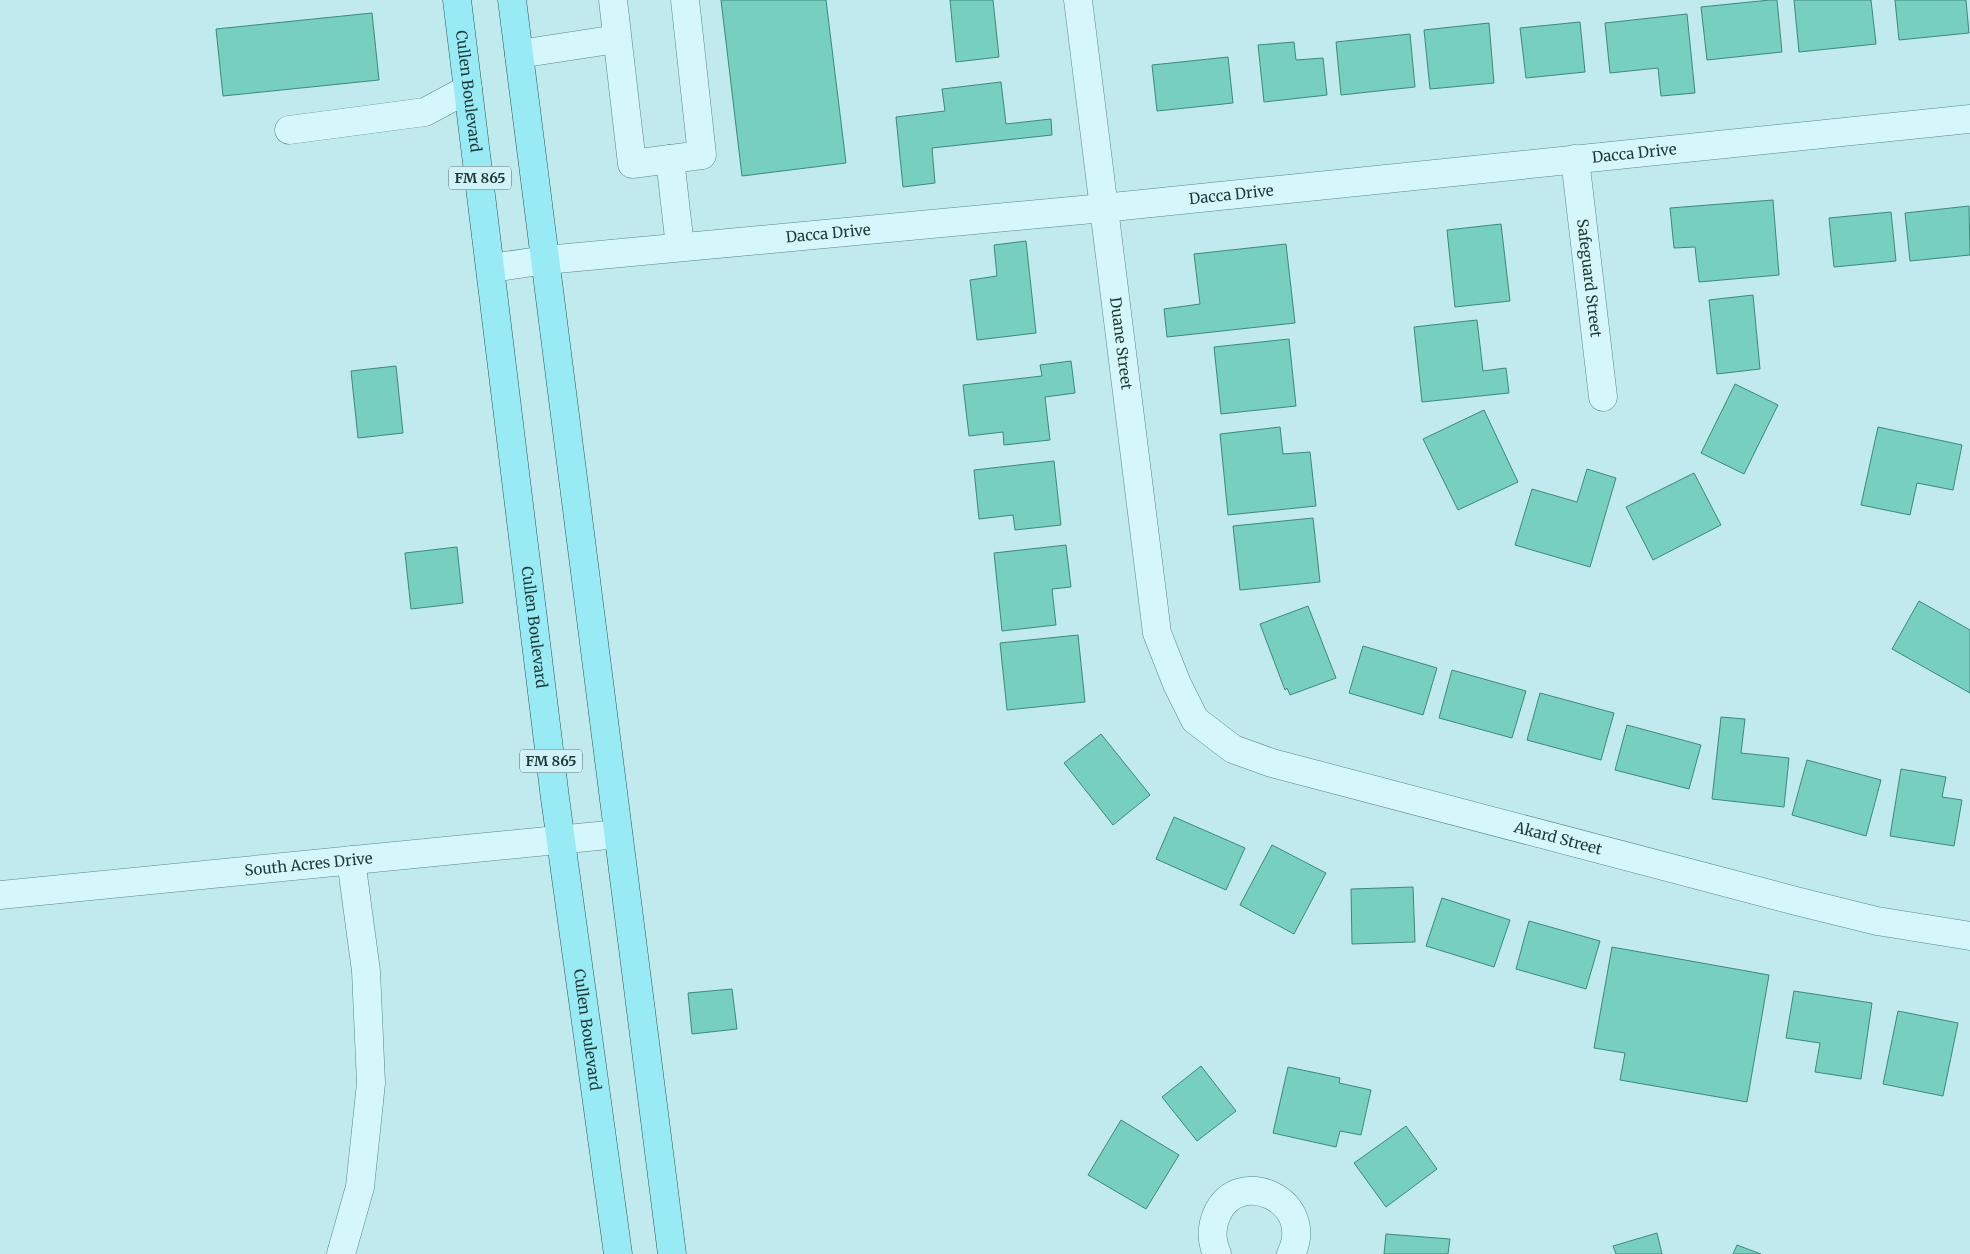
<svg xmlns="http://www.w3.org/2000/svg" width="1970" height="1254" font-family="Merriweather,serif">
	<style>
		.building { fill: #76cfbf; stroke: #3d897b }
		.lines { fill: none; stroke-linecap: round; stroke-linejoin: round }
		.minor-casing { stroke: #588987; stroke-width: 29 }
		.major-casing { stroke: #2d5752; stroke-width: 29 }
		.minor { stroke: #d5f6fa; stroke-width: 28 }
		.major { stroke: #98ebf4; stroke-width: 28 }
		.labels { text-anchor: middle; stroke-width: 5; stroke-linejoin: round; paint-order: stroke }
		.shield { fill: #d1f2f6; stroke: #537070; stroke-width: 1 }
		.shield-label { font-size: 14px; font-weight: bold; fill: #1d3936 }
		.street-label { font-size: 15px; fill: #1d3936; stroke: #d1f2f6 }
	</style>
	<rect width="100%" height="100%" fill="#c1eaef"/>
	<g class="building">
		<path d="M721 0H826L846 163 742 176Z"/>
		<path d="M950 0H993L999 57 956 62Z"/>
		<path d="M1770 0H1777L1782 52 1707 60 1701 7Z"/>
		<path d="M1794 0H1871L1876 44 1799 52Z"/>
		<path d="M1895 0H1966L1969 33 1899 40Z"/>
		<path d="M372 13 379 80 223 96 216 29Z"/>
		<path d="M1687 14 1695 93 1661 96 1658 68 1610 73 1605 23Z"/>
		<path d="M1580 22 1585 72 1526 78 1520 28Z"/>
		<path d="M1489 23 1494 83 1430 89 1424 30Z"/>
		<path d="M1410 34 1415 87 1341 95 1336 42Z"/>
		<path d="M1294 42 1296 60 1323 58 1327 95 1264 102 1258 45Z"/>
		<path d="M1228 57 1233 103 1157 111 1152 65Z"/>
		<path d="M1001 82 1006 124 1051 119 1052 135 932 148 935 183 903 187 896 117 945 111 942 89Z"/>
		<path d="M1773 200 1779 275 1699 282 1695 247 1674 248 1670 208Z"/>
		<path d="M1969 206 1970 255 1910 261 1905 213Z"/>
		<path d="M1891 212 1896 261 1834 267 1829 218Z"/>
		<path d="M1501 224 1510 301 1455 307 1447 230Z"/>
		<path d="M1026 241 1036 333 977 340 970 280 997 276 994 245Z"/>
		<path d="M1286 244 1295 323 1167 337 1164 309 1200 304 1194 254Z"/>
		<path d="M1753 295 1760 369 1717 374 1709 300Z"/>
		<path d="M1477 320 1483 371 1506 368 1509 393 1422 402 1414 327Z"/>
		<path d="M1289 339 1296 406 1221 414 1214 347Z"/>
		<path d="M1071 361 1075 393 1045 397 1050 440 1004 445 1003 432 969 436 963 385 1042 376 1040 365Z"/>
		<path d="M396 366 403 433 358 438 351 371Z"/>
		<path d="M1735 384 1778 405 1744 474 1701 453Z"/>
		<path d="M1484 410 1518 482 1458 510 1423 439Z"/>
		<path d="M1280 427 1283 454 1310 452 1316 506 1228 515 1220 434Z"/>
		<path d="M1878 427 1962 445 1953 490 1917 483 1910 515 1861 505Z"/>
		<path d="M1054 461 1061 525 1015 530 1013 515 979 519 974 470Z"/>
		<path d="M1587 469 1616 478 1590 567 1515 545 1532 489 1577 502Z"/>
		<path d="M1694 473 1721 525 1653 560 1626 507Z"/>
		<path d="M1313 518 1320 582 1240 590 1233 526Z"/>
		<path d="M1066 545 1071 587 1052 589 1056 625 1002 631 994 553Z"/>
		<path d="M457 547 463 603 411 609 405 553Z"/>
		<path d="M1919 601 1970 630V693L1892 649Z"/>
		<path d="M1308 606 1336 678 1290 695 1287 688 1285 690 1260 624Z"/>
		<path d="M1078 635 1085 702 1007 710 1000 643Z"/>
		<path d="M1363 646 1437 668 1423 715 1349 693Z"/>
		<path d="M1452 670 1526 691 1512 738 1439 718Z"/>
		<path d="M1540 693 1614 713 1601 760 1527 740Z"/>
		<path d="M1721 717 1745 719 1741 753 1789 758 1784 807 1712 799Z"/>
		<path d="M1627 725 1701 745 1689 789 1615 770Z"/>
		<path d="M1101 734 1150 795 1113 825 1064 763Z"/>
		<path d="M1807 760 1881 780 1866 836 1792 815Z"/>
		<path d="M1901 769 1946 777 1942 797 1962 800 1954 846 1890 836Z"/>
		<path d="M1174 817 1245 848 1226 890 1156 859Z"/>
		<path d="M1272 845 1326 873 1294 934 1240 905Z"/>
		<path d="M1413 887 1415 942 1352 944 1351 889Z"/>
		<path d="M1442 898 1510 920 1494 967 1426 946Z"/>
		<path d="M1529 921 1600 941 1586 989 1516 969Z"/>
		<path d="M1612 947 1769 975 1747 1102 1620 1080 1625 1053 1594 1048Z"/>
		<path d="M732 989 737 1029 692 1034 688 993Z"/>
		<path d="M1794 991 1872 1003 1861 1079 1815 1072 1820 1043 1786 1038Z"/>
		<path d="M1898 1011 1958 1023 1943 1096 1883 1084Z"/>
		<path d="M1201 1066 1236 1111 1197 1141 1162 1097Z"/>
		<path d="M1288 1067 1340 1078 1339 1083 1371 1090 1361 1135 1340 1131 1336 1147 1273 1133Z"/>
		<path d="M1121 1120 1179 1155 1146 1209 1088 1175Z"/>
		<path d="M1406 1126 1437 1169 1386 1207 1354 1163Z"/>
		<path d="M1657 1233 1662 1254H1616L1613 1246Z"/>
		<path d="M1386 1234 1450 1239 1448 1254H1384Z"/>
		<path d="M1737 1245 1761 1254H1733Z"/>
	</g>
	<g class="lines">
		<defs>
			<g id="minor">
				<path d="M613 0 632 164 702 155 685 0"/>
				<path id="s1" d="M1078 0 1157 633 1177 684 1195 720 1233 749 1272 763 1796 901 1877 921 1970 936"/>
				<path d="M519 54 617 39"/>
				<path d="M289 130 425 112 468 89"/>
				<path d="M670 159 680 247"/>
				<path id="s2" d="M1575 159 1603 397"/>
				<path id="s3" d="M491 268 546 260 1103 208 1970 119"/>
				<path id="s4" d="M0 895 618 834"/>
				<path d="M341 1254 360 1187 371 1083 366 971 351 860"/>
				<path d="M1217 1254C1211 1239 1211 1228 1217 1214 1239 1165 1317 1201 1291 1254"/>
			</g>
			<g id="major">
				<path id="s5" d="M457 0 555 798 618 1254"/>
				<path d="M512 0 672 1254"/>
			</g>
		</defs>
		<use href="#minor" class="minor-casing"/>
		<use href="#major" class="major-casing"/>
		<use href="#minor" class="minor"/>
		<use href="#major" class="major"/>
	</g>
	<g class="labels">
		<g class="shield">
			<rect x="449" y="166.5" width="62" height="23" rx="4"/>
			<rect x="520" y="749.5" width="62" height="23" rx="4"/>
		</g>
		<g class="shield-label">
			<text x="480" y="183">FM 865</text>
			<text x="551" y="766">FM 865</text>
		</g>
		<g class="street-label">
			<text dy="5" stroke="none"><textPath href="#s5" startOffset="92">Cullen Boulevard</textPath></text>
			<text dy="5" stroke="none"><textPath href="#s3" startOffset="1149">Dacca Drive</textPath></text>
			<text dy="5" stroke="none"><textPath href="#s3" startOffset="744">Dacca Drive</textPath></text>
			<text dy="5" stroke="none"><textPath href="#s3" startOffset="339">Dacca Drive</textPath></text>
			<text dy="5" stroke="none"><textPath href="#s2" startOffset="120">Safeguard Street</textPath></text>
			<text dy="5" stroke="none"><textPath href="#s1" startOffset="346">Duane Street</textPath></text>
			<text dy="5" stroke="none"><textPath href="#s5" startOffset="632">Cullen Boulevard</textPath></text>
			<text dy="5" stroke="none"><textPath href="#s1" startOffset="1118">Akard Street</textPath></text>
			<text dy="5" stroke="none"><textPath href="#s4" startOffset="310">South Acres Drive</textPath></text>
			<text dy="5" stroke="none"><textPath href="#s5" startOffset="1038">Cullen Boulevard</textPath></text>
		</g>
	</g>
</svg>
